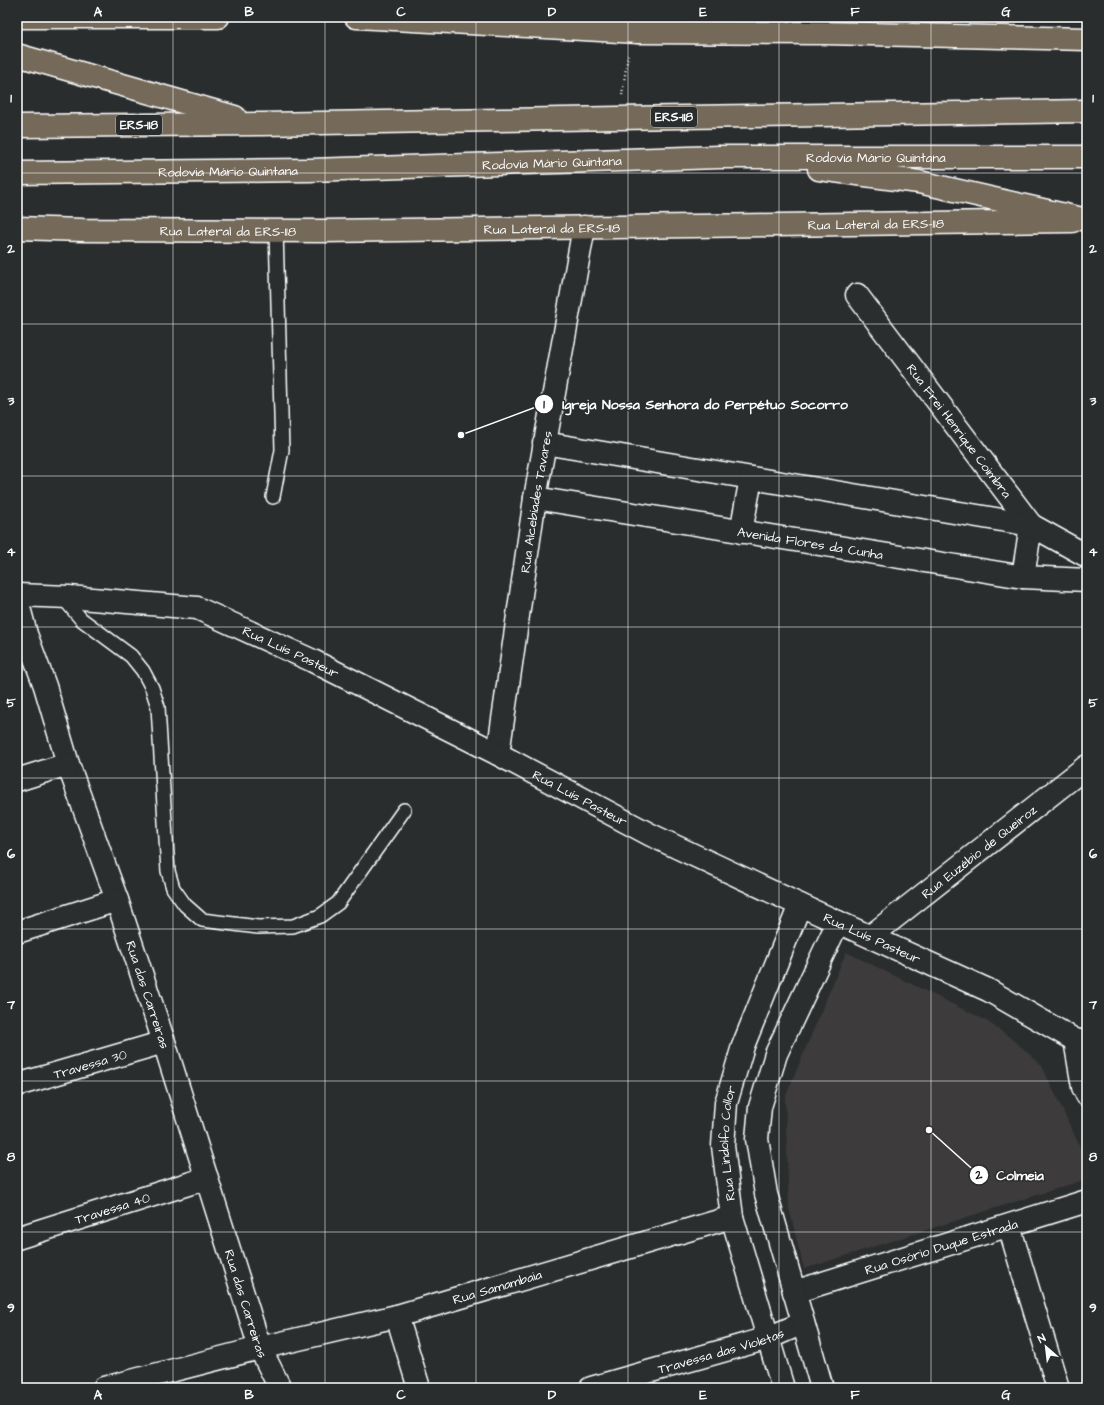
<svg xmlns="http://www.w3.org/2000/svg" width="1104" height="1405" font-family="'Architects Daughter',sans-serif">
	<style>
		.built { fill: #3e3b3b }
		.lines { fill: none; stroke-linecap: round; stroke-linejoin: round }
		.service-casing { stroke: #fff; stroke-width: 16 }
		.minor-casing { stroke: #fff; stroke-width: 25 }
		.tertiary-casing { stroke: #fff; stroke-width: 25 }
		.secondary-casing { stroke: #fff; stroke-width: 25 }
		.primary-casing { stroke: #fff; stroke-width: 25 }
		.trunk-casing { stroke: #fff; stroke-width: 25 }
		.path { stroke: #fff; stroke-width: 2.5; stroke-dasharray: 1 3; stroke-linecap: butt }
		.service { stroke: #2a2d2e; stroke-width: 13 }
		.minor { stroke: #2a2d2e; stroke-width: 22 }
		.tertiary { stroke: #2a2d2e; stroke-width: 22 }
		.secondary { stroke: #2a2d2e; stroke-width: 22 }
		.primary { stroke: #746a5a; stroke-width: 22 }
		.trunk { stroke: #746a5a; stroke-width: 22 }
		.grid { fill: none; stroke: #fff; stroke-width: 1; stroke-opacity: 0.55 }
		.labels { text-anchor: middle; stroke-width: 3; stroke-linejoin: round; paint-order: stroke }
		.shield { fill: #2a2d2e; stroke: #bfc0c0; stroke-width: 1 }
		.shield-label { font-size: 12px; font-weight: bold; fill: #fff }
		.street-label { font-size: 13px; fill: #fff; stroke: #2a2d2e }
		.leader { fill: none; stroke: #fff; stroke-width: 1.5 }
		.callout-dot { fill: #fff; stroke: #2a2d2e; stroke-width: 1.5 }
		.mark-label { font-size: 12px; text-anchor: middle; font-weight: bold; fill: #111 }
		.callout-label { font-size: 14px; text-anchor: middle; font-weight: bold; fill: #fff; stroke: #2a2d2e; stroke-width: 3; stroke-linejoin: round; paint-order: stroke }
		.neatline { fill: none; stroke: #fff; stroke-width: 1.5 }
		.grid-label { font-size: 13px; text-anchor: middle; font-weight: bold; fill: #fff }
	</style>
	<rect width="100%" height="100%" fill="#2a2d2e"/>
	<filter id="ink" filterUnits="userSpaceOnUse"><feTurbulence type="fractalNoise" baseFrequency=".025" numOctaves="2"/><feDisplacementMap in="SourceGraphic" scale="8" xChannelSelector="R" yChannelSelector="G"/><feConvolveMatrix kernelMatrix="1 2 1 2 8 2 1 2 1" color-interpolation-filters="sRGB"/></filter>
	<g filter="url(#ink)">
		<path class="built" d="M846 952 985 1020 1008 1036 1026 1051 1042 1066 1087 1162V1179L804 1269 789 1209 785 1098Z"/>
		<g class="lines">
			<defs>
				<g id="service">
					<path d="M273 497 282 450 276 230"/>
					<path d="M69 597 66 601 81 619 131 656 143 671 152 688 158 707 168 871 173 888 185 905 202 920 258 927 293 926 320 916 338 903 404 810"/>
				</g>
				<g id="minor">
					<path id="s1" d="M857 295 1031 525 1023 577"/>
					<path d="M544 443 1031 525 1087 556"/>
					<path id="s2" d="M535 498 1023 577 1087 580"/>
					<path d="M741 532 751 478"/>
					<path id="s3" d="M17 600 26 634 45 686 68 764 117 900 164 1042 260 1348 280 1388"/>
					<path d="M17 780 68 764"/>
					<path d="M17 932 117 900"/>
					<path id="s4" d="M871 936 1087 766"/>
					<path id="s5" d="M17 1085 164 1042"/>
					<path d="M1009 1226 1058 1388"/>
					<path id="s6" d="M17 1238 207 1178"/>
					<path id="s7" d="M794 1292 1087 1201"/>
					<path d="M397 1316 419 1388"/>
					<path id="s8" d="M104 1388 260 1348 397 1316 732 1217"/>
					<path id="s9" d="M591 1388 768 1338 803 1323"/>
				</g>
				<g id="tertiary">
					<path d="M812 17 824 33"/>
					<path d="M638 32 644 17"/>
					<path id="s10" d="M498 754 535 498 584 227"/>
					<path id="s11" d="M783 1388 732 1217 723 1146 726 1103 743 1046 800 905"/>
					<path d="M822 1388 766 1194 757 1139 760 1107 776 1054 838 922"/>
				</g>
				<g id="secondary">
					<path id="s12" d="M17 595 69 597 197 608 311 660 498 754 651 835 800 905 988 990 1075 1040 1087 1042"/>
					<path d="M1075 1040 1083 1087 1087 1095"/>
				</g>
				<g id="primary">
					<path d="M17 17H218"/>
					<path d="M356 17 638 32 824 33 1087 39"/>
					<path id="s13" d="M17 228 83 230 323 231 1072 221"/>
				</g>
				<g id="trunk">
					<path d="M17 55 235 117"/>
					<path d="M17 126 262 124 618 118 1087 111"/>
					<path d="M819 169 919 182 1087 220"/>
					<path id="s14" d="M17 173 310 170 719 157H1087"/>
				</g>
			</defs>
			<use href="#service" class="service-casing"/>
			<use href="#minor" class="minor-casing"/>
			<use href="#tertiary" class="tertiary-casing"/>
			<use href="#secondary" class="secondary-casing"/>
			<use href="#primary" class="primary-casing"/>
			<use href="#trunk" class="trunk-casing"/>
			<path class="path" d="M622 95 628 55"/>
			<use href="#service" class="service"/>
			<use href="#minor" class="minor"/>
			<use href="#tertiary" class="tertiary"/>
			<use href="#secondary" class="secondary"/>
			<use href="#primary" class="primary"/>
			<use href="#trunk" class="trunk"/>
		</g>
	</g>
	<path class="grid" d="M173 17V1388M325 17V1388M476 17V1388M628 17V1388M779 17V1388M931 17V1388M17 173H1087M17 324H1087M17 476H1087M17 627H1087M17 778H1087M17 929H1087M17 1081H1087M17 1232H1087"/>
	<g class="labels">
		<g class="shield">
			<rect x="651" y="107" width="46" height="20" rx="3"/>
			<rect x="116" y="115" width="46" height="20" rx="3"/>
		</g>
		<g class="shield-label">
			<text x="674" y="121">ERS-118</text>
			<text x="139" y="129">ERS-118</text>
		</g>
		<g class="street-label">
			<text dy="5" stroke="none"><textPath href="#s14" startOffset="859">Rodovia Mário Quintana</textPath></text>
			<text dy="5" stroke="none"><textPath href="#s14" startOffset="535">Rodovia Mário Quintana</textPath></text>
			<text dy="5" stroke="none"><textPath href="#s14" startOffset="211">Rodovia Mário Quintana</textPath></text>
			<text dy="5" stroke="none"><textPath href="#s13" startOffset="859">Rua Lateral da ERS-118</textPath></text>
			<text dy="5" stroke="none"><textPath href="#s13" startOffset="535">Rua Lateral da ERS-118</textPath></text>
			<text dy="5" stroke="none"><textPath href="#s13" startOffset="211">Rua Lateral da ERS-118</textPath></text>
			<text dy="5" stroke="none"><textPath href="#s1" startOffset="170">Rua Frei Henrique Coimbra</textPath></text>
			<text dy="5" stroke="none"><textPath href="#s10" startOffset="255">Rua Alcebíades Tavares</textPath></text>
			<text dy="5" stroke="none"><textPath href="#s2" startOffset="279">Avenida Flores da Cunha</textPath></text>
			<text dy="5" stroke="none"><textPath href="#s12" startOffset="284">Rua Luís Pasteur</textPath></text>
			<text dy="5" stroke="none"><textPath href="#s12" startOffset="608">Rua Luís Pasteur</textPath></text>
			<text dy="5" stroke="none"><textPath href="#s4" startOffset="137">Rua Euzébio de Queiroz</textPath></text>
			<text dy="5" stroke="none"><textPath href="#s12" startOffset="932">Rua Luís Pasteur</textPath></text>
			<text dy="5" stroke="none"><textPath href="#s3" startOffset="416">Rua das Carreiras</textPath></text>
			<text dy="5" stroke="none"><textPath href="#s5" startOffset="76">Travessa 30</textPath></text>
			<text dy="5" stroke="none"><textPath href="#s11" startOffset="253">Rua Lindolfo Collor</textPath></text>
			<text dy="5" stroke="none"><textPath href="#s6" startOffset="100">Travessa 40</textPath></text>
			<text dy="5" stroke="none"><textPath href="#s7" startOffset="154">Rua Osório Duque Estrada</textPath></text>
			<text dy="5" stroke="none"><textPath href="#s8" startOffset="406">Rua Samambaia</textPath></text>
			<text dy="5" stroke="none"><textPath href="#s3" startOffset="740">Rua das Carreiras</textPath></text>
			<text dy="5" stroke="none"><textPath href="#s9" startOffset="135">Travessa das Violetas</textPath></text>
		</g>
	</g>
	<path class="leader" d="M461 435L544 404M929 1130L979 1175"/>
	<g class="callout-dot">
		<circle cx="461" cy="435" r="4"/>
		<circle cx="929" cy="1130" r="4"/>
		<circle cx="544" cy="404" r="10"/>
		<circle cx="979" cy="1175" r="10"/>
	</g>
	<g class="mark-label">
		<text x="544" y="408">1</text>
		<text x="979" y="1179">2</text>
	</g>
	<g class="callout-label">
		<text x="705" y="409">Igreja Nossa Senhora do Perpétuo Socorro</text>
		<text x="1020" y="1180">Colmeia</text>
	</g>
	<rect width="1104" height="1405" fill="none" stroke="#2a2d2e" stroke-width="44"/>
	<g transform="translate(1046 1347) rotate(332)" stroke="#2a2d2e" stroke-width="3" paint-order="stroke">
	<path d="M0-3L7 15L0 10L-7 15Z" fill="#ffffff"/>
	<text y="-6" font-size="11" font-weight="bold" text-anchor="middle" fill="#ffffff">N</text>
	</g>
	<rect x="22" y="22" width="1060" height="1361" class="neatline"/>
	<g class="grid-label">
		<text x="98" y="16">A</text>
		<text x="249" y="16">B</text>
		<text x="401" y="16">C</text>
		<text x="552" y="16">D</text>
		<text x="703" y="16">E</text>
		<text x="855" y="16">F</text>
		<text x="1006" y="16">G</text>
		<text x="11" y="102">1</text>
		<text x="1093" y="102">1</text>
		<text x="11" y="253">2</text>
		<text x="1093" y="253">2</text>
		<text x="11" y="405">3</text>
		<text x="1093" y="405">3</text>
		<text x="11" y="556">4</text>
		<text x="1093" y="556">4</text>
		<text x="11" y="707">5</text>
		<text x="1093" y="707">5</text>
		<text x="11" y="858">6</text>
		<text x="1093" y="858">6</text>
		<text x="11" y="1009">7</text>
		<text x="1093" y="1009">7</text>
		<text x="11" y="1161">8</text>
		<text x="1093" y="1161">8</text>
		<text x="11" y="1312">9</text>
		<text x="1093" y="1312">9</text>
		<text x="98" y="1399">A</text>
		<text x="249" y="1399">B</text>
		<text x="401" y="1399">C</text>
		<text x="552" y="1399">D</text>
		<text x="703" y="1399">E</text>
		<text x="855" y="1399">F</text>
		<text x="1006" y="1399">G</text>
	</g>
</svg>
